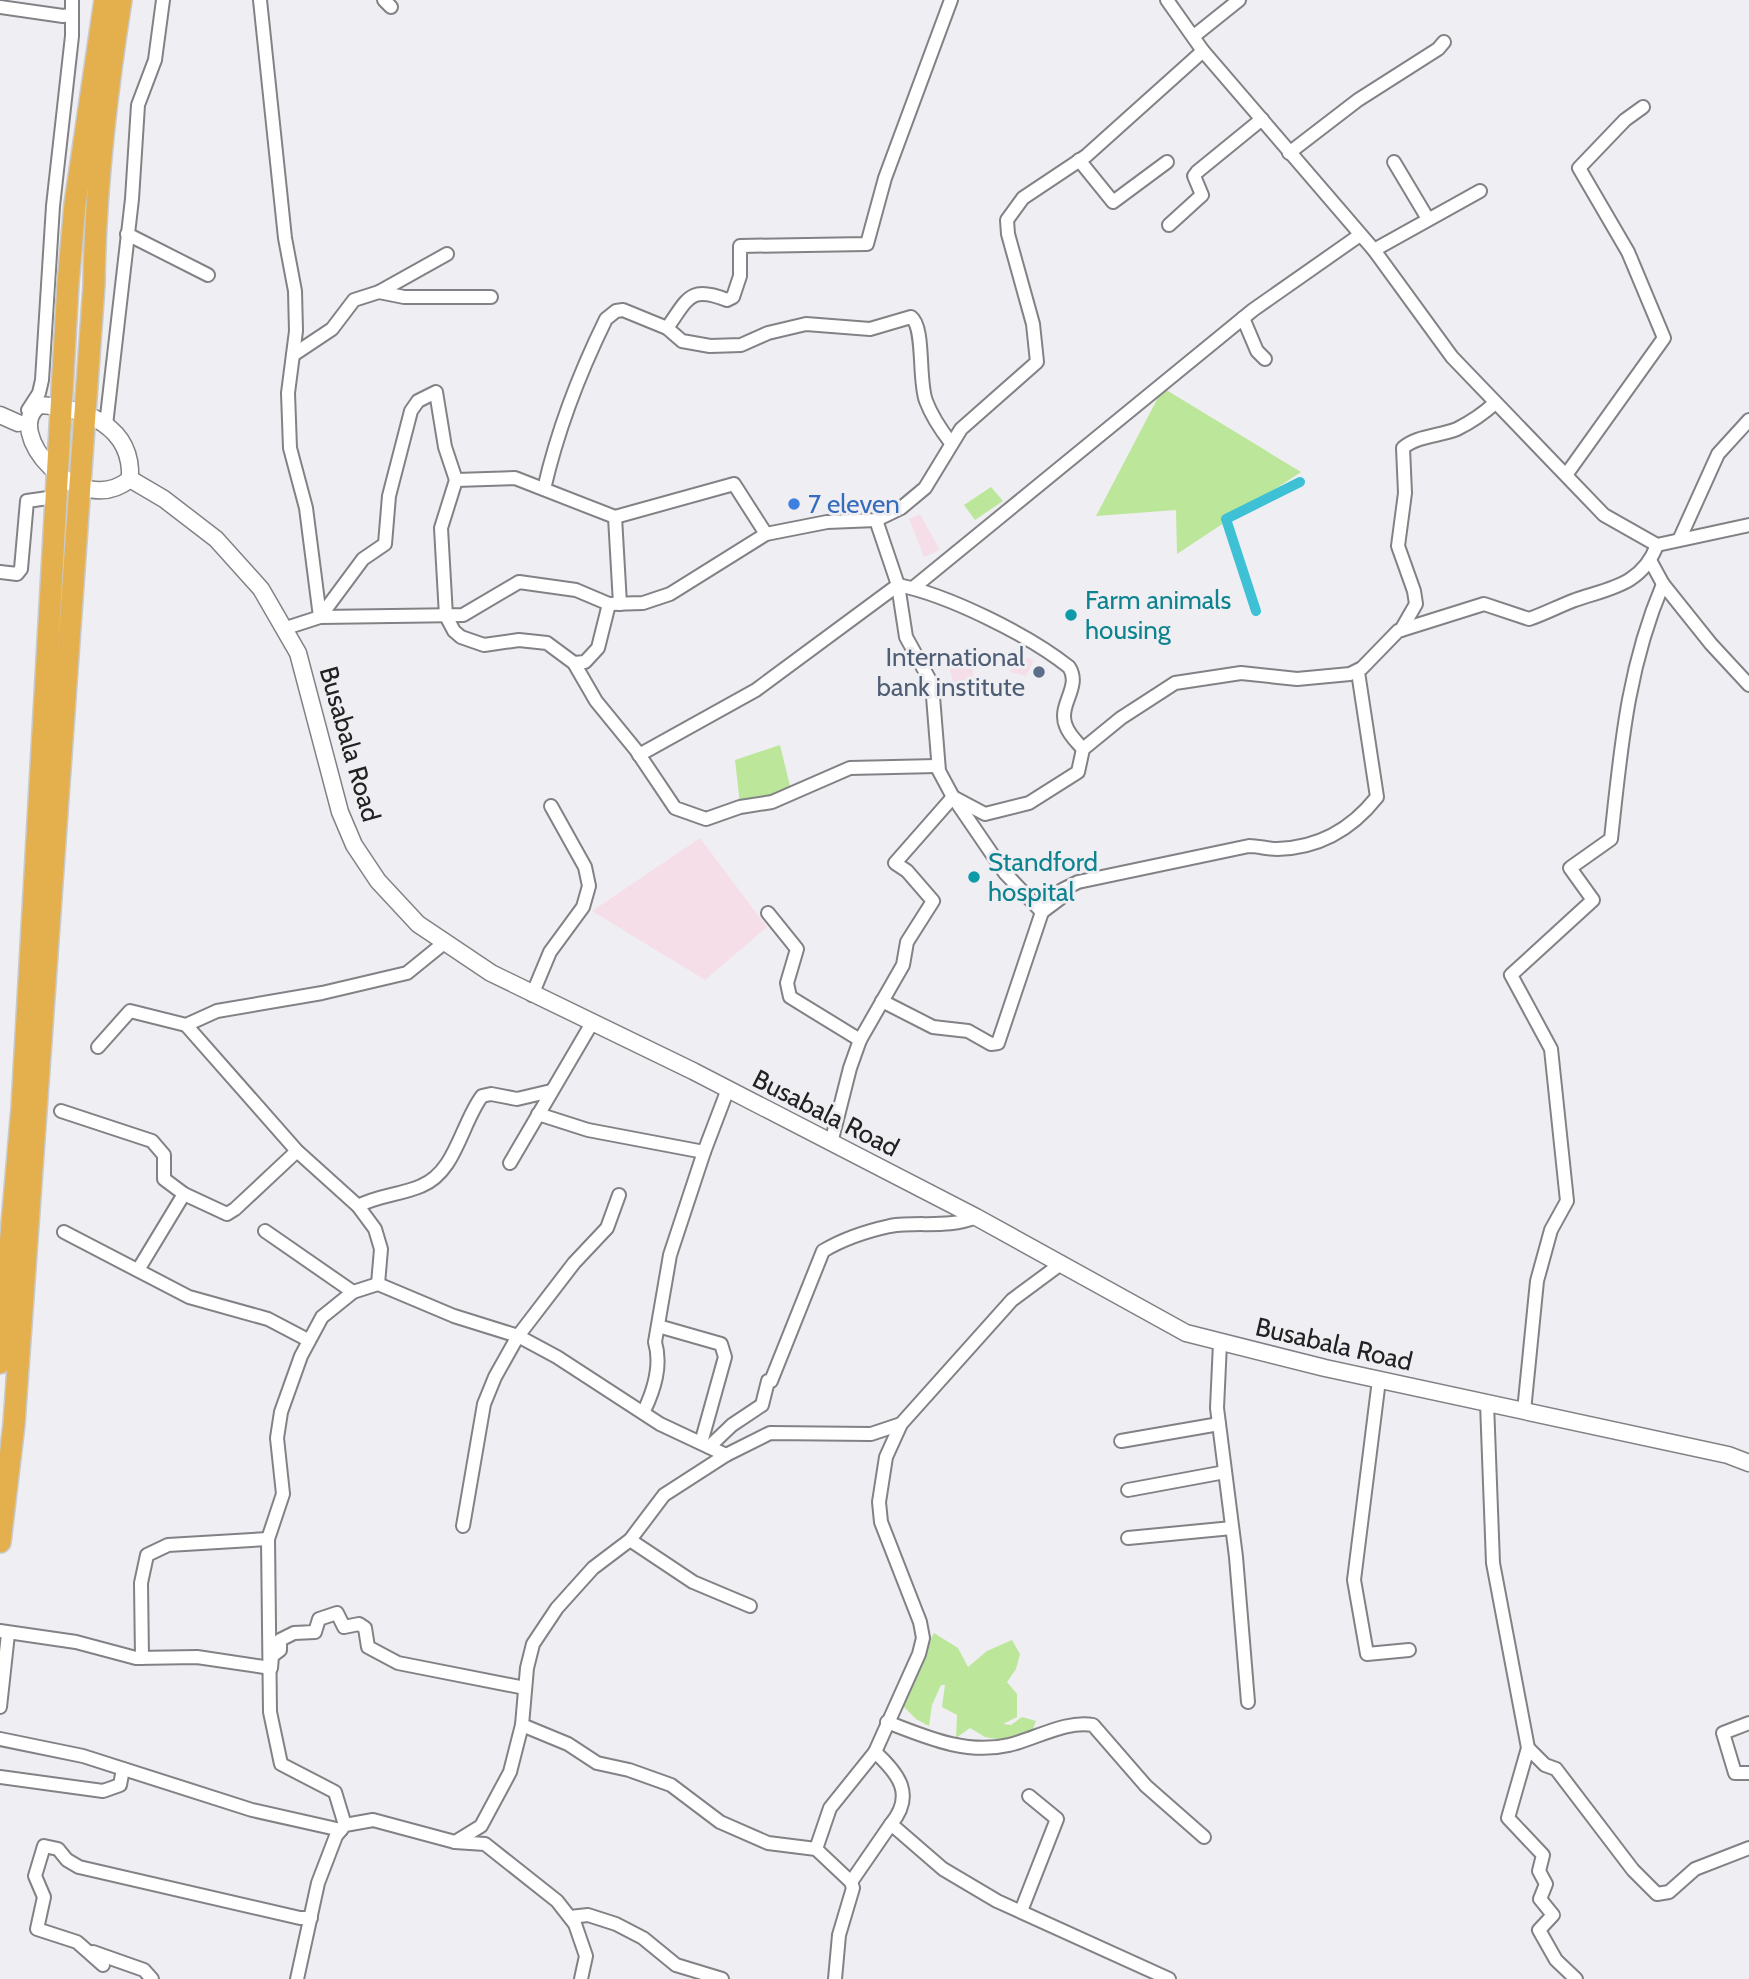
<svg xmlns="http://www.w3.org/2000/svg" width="1749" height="1979" font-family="Cabin,sans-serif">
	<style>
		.commercial { fill: #f6dee9 }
		.green { fill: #bce69a }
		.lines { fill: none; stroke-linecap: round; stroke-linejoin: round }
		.canal { stroke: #3ec1d5; stroke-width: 10 }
		.minor-casing { stroke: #828286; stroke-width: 16 }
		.tertiary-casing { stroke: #828286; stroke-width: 19 }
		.trunk-casing { stroke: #cacaca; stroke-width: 24 }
		.minor { stroke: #fff; stroke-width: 12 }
		.tertiary { stroke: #fff; stroke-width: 16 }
		.trunk { stroke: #e4b04e; stroke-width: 21 }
		.shop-dot { fill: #3f7fe0; stroke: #efeff3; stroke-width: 2.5 }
		.culture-dot { fill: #0f9aa8; stroke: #efeff3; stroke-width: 2.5 }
		.service-dot { fill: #5c6f8a; stroke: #efeff3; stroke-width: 2.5 }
		.labels { text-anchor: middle; stroke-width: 6; stroke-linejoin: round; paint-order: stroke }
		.shop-label { font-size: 26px; fill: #366cbe; stroke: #efeff3; text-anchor: start }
		.culture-label { font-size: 26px; fill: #0d838f; stroke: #efeff3; text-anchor: start }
		.service-label { font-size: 26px; fill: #4e5e75; stroke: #efeff3; text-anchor: end }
		.street-label { font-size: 26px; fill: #222223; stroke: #efeff3 }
	</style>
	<rect width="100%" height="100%" fill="#efeff3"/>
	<g class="commercial">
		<path d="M920 514 940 550 924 557 909 519Z"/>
		<path d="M1013 654 1034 660 1026 676 1010 672Z"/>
		<path d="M973 665V687L955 688 949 667Z"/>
		<path d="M700 838 767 927 705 980 592 911Z"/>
	</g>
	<g class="green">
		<path d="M1163 388 1301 472 1177 554 1176 510 1096 516Z"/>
		<path d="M991 487 1003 501 975 520 964 505Z"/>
		<path d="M780 745 791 790 740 804 735 760Z"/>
		<path d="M934 1633 958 1648 968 1667 987 1651 1012 1640 1020 1654 1016 1669 1007 1682 1017 1694V1717L1003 1724 1011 1725 1022 1717 1036 1721 1031 1734 1007 1741 985 1737 970 1728 956 1738 957 1715 942 1707 945 1685H941L932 1705 929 1726 916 1719 903 1706 908 1682Z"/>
	</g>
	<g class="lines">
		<path class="canal" d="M1256 611 1226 519 1300 482"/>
		<defs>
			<g id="minor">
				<path d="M260 0 285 238 295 291 296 331 288 393 290 448 306 508 320 617 286 628"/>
				<path d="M384 0 391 7"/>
				<path d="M1167 0 1203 51 1374 250 1452 357 1604 515 1657 545 1749 525"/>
				<path d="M0 7 63 16 71 15"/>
				<path d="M1194 36 1239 0"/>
				<path d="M1289 153 1358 100 1438 49 1444 42"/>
				<path d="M1079 160 1113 202 1167 162"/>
				<path d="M1394 162 1428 219"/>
				<path d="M1169 225 1202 195 1194 176 1197 172 1262 119"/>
				<path d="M127 234 208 275"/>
				<path d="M1374 250 1480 191"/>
				<path d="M379 292 404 297H491"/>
				<path d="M1243 318 1257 351 1265 359"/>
				<path d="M667 328C688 299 689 285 727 300L733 297 740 276V246L867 244 885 178 951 0"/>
				<path d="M293 355 332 329 354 300 379 292 447 254"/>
				<path d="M28 410 39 393 42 380 53 206 72 36V0"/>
				<path d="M106 425 132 199 138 105 155 60 163 0"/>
				<path d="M1566 475 1664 338 1628 252 1579 168 1625 120 1643 107"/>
				<path d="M456 480 515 478 615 517 620 604"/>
				<path d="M544 489C558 428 579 374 606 319L616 311 623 310 667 328 682 341 710 346 741 345 768 333 806 324 870 329 911 317C925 327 918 380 926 401 932 417 941 430 951 443"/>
				<path d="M615 517 734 484 766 534"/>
				<path d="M876 520 898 585 906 637 932 684 939 771 953 797 1005 873 1042 912 1062 897V890L1078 882 1249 846C1259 846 1267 849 1277 849 1319 848 1351 830 1377 797L1358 672"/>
				<path d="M1680 538 1718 454 1749 420"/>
				<path d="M1651 562 1663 584 1711 644 1749 685"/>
				<path d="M0 572 17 574 21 569 27 501 55 497"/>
				<path d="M913 588 1253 310 1360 235"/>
				<path d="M320 617 463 615 519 582 576 590 609 604 643 603 670 594 766 534 827 522 876 520 901 508 925 488 961 429 1037 362 1033 324 1008 234 1007 220 1023 198 1086 156 1203 51"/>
				<path d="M320 617 363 559 385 544 389 496 411 411 418 401 436 392 445 447 456 480 441 528 446 616 454 631 461 637 484 645 519 640 547 643 574 663 596 701 636 750 675 808 706 819 740 807 772 802 850 768 937 766"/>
				<path d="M1401 630 1416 604 1414 591 1398 546 1405 493 1403 448C1416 436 1440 436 1457 429 1471 422 1483 414 1495 403"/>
				<path d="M574 663 585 662 598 648 609 604"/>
				<path d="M639 755 756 690 898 585C948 595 1029 635 1069 667 1082 687 1057 705 1066 726 1069 735 1077 742 1083 749"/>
				<path d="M768 913 797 949 787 983 790 997 860 1040"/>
				<path d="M532 995 550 952 583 907 589 886 585 867 551 806"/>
				<path d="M882 1001 933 1027 968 1031 991 1044 998 1043 1042 912"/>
				<path d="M186 1025 297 1151 358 1206 375 1229 381 1249 378 1284"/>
				<path d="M98 1047 130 1011 186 1025 217 1011 322 993 407 973 444 943"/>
				<path d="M61 1111 152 1141 164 1155V1179L184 1194 227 1214 235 1209 297 1151"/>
				<path d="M538 1114 588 1130 704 1152 728 1089"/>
				<path d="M831 1143 850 1068 860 1040 903 965 907 942 933 901 907 871 895 863 953 797 985 814 1029 803 1078 772 1083 749 1121 718 1175 683 1241 673 1297 679 1350 674 1362 668 1398 631 1484 604 1529 619C1544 614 1559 606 1575 600 1610 588 1642 585 1657 545"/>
				<path d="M510 1163 592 1023"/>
				<path d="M358 1206C379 1195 400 1195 421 1186 456 1172 461 1124 482 1096L491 1094 517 1099 551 1091"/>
				<path d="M265 1231 353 1292"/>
				<path d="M64 1232 189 1297 268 1319 308 1340"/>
				<path d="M1062 1263 1012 1300 901 1424 886 1457 879 1502 881 1522 920 1622 923 1638 919 1654 875 1752C899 1774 915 1795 891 1824L943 1869 997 1901 1169 1979"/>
				<path d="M138 1270 184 1194"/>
				<path d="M658 1326 721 1344 725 1357 701 1443"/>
				<path d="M1220 1343 1217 1408 1236 1557 1248 1702"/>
				<path d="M1379 1380 1354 1580 1367 1654 1409 1650"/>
				<path d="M1487 1403 1493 1563 1528 1748 1508 1818 1543 1855 1539 1871 1546 1884 1540 1899 1553 1915 1539 1930 1556 1960 1576 1979"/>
				<path d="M644 1411C654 1390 662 1366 655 1342L670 1255 704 1152"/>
				<path d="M1524 1411 1537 1281 1551 1230 1567 1201 1551 1049 1511 975 1593 900 1570 868 1611 839C1621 748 1627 669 1663 584"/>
				<path d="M1121 1441 1219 1424"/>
				<path d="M709 1447 732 1425 762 1405 768 1381H771L823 1251C843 1239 867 1231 890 1226 919 1221 948 1229 976 1217"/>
				<path d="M1128 1490 1225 1472"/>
				<path d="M463 1526 484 1404 495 1377 518 1336 574 1263 607 1228 619 1195"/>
				<path d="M1128 1538 1232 1528"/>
				<path d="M630 1540 693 1582 750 1606"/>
				<path d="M0 1631 76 1642 136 1658 197 1657 271 1668 272 1656 280 1650V1640L294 1633 315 1632 319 1619 337 1613 344 1627 359 1624 365 1628 368 1647 398 1663 525 1688"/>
				<path d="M142 1658 141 1583 147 1555 168 1545 268 1539"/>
				<path d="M0 1707 8 1634"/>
				<path d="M887 1722C926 1737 966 1755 1009 1745 1035 1739 1066 1720 1093 1725L1146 1786 1204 1837"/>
				<path d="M1749 1723 1723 1733 1735 1773H1749"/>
				<path d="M522 1725 568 1744 597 1763 629 1770 671 1785 720 1822 768 1843 816 1849 851 1882 853 1888 839 1935 835 1979"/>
				<path d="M0 1739 83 1756 252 1810 341 1830"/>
				<path d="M1528 1748 1545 1765 1556 1769 1633 1870 1657 1894 1669 1892 1695 1869 1749 1848"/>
				<path d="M0 1777 103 1791 120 1785 123 1769"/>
				<path d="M345 1825 335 1792 281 1764 270 1712 268 1539 283 1494 277 1438 281 1412 301 1356 322 1317 353 1292 378 1284 454 1316 518 1336 557 1357 660 1424 726 1455"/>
				<path d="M455 1842 485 1844 557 1901 575 1924 586 1956 581 1979"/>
				<path d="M816 1849 830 1808 875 1752"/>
				<path d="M851 1882 891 1824"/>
				<path d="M1021 1911 1057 1819 1029 1796"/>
				<path d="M570 1917 588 1915 616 1924 643 1938 676 1965 722 1979"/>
				<path d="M93 1952 144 1970 152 1979"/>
				<path d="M103 1965 77 1942 37 1929 44 1897 35 1876 44 1846 58 1849 67 1860 79 1867 300 1918H311"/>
				<path d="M297 1979 318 1883 336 1836 345 1825 373 1820 455 1842 481 1826 510 1772 522 1725 527 1668 533 1644 557 1608 593 1568 630 1540 664 1495 726 1455 770 1433 871 1434 901 1424"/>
			</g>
			<g id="tertiary">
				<path d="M40 405C85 408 133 426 130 479 78 522 0 429 40 405Z"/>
				<path d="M0 415 18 423"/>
				<path d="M130 479 164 499 216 539 261 589 298 653 340 812 354 845 378 881 418 924 491 973 693 1071 976 1217 1186 1333 1325 1368 1728 1455 1749 1463"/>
			</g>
			<g id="trunk">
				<path d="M0 1363 22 1108 68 284 75 204 105 0"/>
				<path d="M0 1542 14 1424 94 285C95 189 106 95 121 0"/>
			</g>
		</defs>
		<use href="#minor" class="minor-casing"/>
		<use href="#tertiary" class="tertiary-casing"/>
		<use href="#trunk" class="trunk-casing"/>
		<use href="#minor" class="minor"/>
		<use href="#tertiary" class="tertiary"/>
		<use href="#trunk" class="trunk"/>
	</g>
	<circle class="shop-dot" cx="794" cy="504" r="7"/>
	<g class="culture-dot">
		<circle cx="1071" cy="615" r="7"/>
		<circle cx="974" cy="877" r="7"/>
	</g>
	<circle class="service-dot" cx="1039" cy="672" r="7"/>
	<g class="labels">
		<g class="shop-label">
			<text x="808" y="513">7 eleven</text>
		</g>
		<g class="culture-label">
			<text x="1085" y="609">Farm animals<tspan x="1085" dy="30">housing</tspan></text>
			<text x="988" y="871">Standford<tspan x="988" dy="30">hospital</tspan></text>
		</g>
		<g class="service-label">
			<text x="1025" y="666">International<tspan x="1025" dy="30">bank institute</tspan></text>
		</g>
		<g class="street-label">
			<text transform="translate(350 744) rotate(74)" y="9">Busabala Road</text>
			<text transform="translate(826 1113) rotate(27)" y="9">Busabala Road</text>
			<text transform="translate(1334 1344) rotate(13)" y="9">Busabala Road</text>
		</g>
	</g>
</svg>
